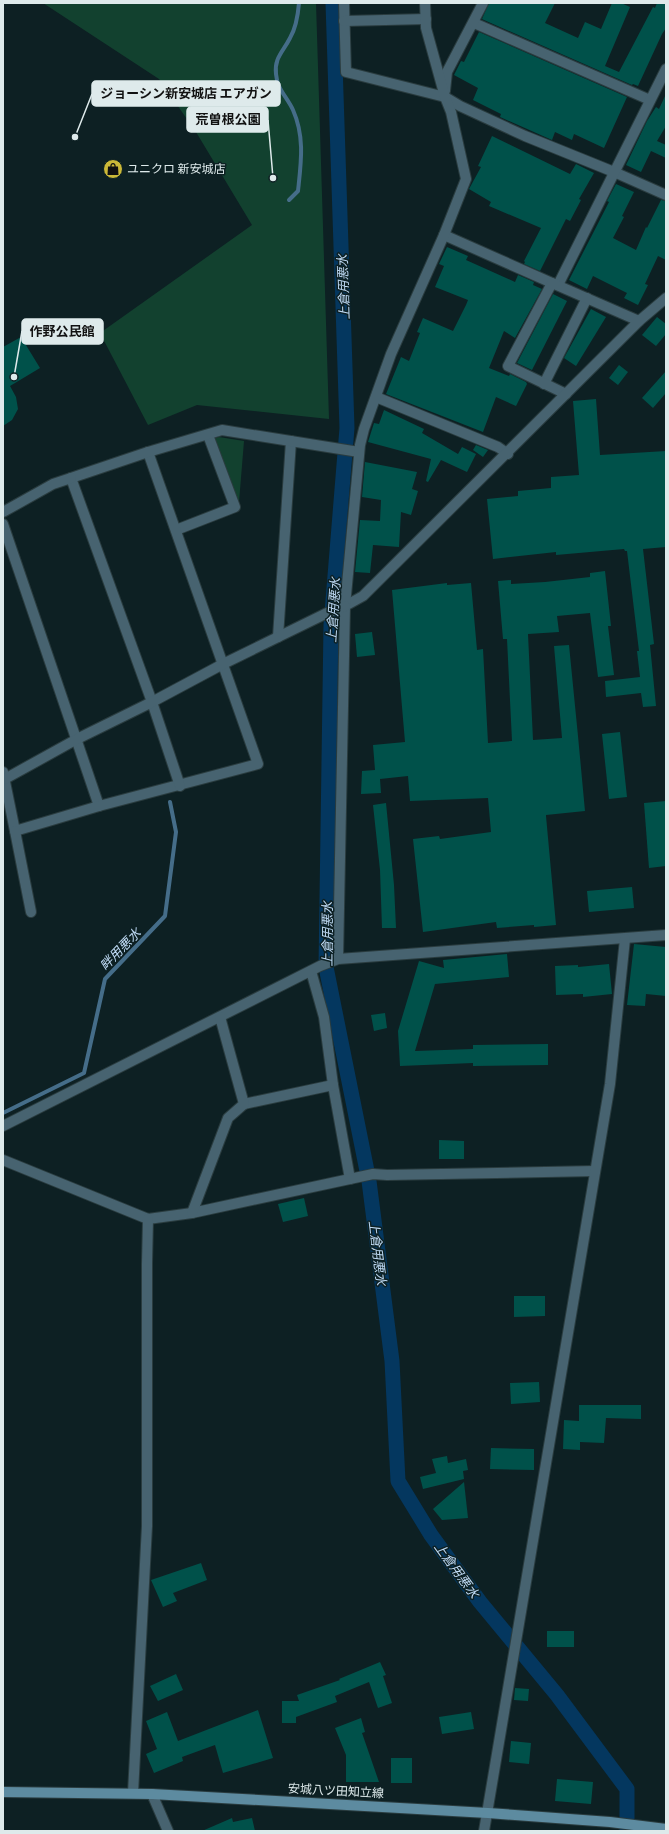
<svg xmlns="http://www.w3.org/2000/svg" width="669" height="1834" font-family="'PT Sans Narrow','Noto Sans JP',sans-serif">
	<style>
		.green { fill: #12412f }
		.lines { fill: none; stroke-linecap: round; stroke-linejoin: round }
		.stream { stroke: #456d89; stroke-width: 4 }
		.canal { stroke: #04375f; stroke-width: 15 }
		.building { fill: #00514a }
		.minor-casing { stroke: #2a3c3f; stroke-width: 12 }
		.tertiary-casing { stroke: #2a3c3f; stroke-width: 12 }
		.secondary-casing { stroke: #2a3c3f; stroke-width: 12 }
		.minor { stroke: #476370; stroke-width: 10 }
		.tertiary { stroke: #476370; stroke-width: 10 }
		.secondary { stroke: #5d8ba0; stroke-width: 10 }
		.labels { text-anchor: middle; stroke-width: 3; stroke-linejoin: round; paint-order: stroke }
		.poi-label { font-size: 12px; fill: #deeaeb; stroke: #0d2023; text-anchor: start }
		.street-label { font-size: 12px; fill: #deeaeb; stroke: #0d2023 }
		.water-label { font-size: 13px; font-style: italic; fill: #bdd8f2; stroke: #0d2023 }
		.leader { fill: none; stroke: #deeaeb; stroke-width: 1.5 }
		.callout-dot { fill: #deeaeb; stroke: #0d2023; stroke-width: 1.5 }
		.callout { fill: #deeaeb; stroke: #deeaeb; stroke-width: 1.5 }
		.callout-label { font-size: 13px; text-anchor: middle; font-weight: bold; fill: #111 }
	</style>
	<rect width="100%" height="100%" fill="#0d2023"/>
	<g class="green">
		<path d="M43 3H316L329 419 197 405 148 425 100 333 252 225 196 132 159 79Z"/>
		<path d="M219 437 244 441 239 502 213 439Z"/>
	</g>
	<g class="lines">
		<g class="stream">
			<path d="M289 200 298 191C301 163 305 137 293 110 287 97 277 89 276 74 274 58 283 52 290 38 296 28 298 15 299 3"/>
			<path d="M3 1113 84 1073 105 979 165 916 176 832 170 802"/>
		</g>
		<path class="canal" d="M333 3 347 428 331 625 326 967 369 1181 392 1361 398 1481 431 1535 480 1602 557 1695 627 1789V1831"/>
	</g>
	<g class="building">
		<path d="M489 3H555L545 23 578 38 585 22 601 29 612 3H621L630 7 605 66 619 72 653 7 655 8 657 3H666V28L662 34 638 86 633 84 632 85 484 20 482 19Z"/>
		<path d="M479 32 627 97 604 148 574 134 572 140 555 132 552 140 500 117 501 114 473 100 478 88 454 75 461 61 464 62Z"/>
		<path d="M666 94V126L657 141 666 145V158L651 151 641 172 626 165 647 121 656 107 659 109Z"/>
		<path d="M492 136 570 174 576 164 594 173 579 199 581 200 570 221 566 219 540 271 524 264 525 262 524 261 541 228 489 206 491 202 469 189 481 167 478 166Z"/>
		<path d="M616 184 634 192 622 216 624 217 613 238 636 250 646 227 647 228 661 200 666 201V260L658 256 645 284 648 285 638 305 624 298 627 293 593 276 587 289 569 280 609 202 607 201Z"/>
		<path d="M447 247 468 256 466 260 515 282 518 275 534 282 533 285 542 289 515 338 504 331 489 368 509 376 510 374 526 382 527 384 516 406 496 397 483 432 386 394 401 357 409 361 420 333 417 332 423 318 453 331 466 305 468 300 435 287 444 266 439 264Z"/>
		<path d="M553 294 567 301 532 370 517 363Z"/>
		<path d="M591 309 606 317 576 366 564 358Z"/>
		<path d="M657 317 666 324V334L656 346 642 335Z"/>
		<path d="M21 337 40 368 10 386 16 397 18 409 12 420 3 426V347Z"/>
		<path d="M619 365 628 372 618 385 609 378Z"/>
		<path d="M666 371V393L653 408 642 398Z"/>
		<path d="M596 399 600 455 666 451V547L643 549 654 644 650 645 656 706 643 707 641 693 606 697 605 681 640 677 637 651H639L627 551H625L624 549 556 555V552L493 559 487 499 518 496V491L551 488V477L579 475 573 401Z"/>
		<path d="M384 410 424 429 422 433 458 454 462 447 476 454 467 472 441 460 428 482 426 481 431 459 368 442 374 423 379 424Z"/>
		<path d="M476 445 488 450 483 457 473 450Z"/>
		<path d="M365 462 417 472 412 489 418 491 411 515 401 512 399 547 373 545 370 573 355 572 360 520 380 521 381 500 362 497Z"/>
		<path d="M605 571 611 626H608L614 675 598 677 590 613 557 616 559 632 528 634 533 740 562 738 554 646 569 645 578 736 585 811 546 815V816L556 925 534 927V925L497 928 496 922 423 932 413 839 439 836 440 839 491 832 488 798 410 801 408 776 380 779 381 793 361 794 362 771 375 770 373 745 405 742 392 590 447 583V585L471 583 477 650 483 649 488 743 512 741 507 639H503L498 581 511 580V584L545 582 590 577V573Z"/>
		<path d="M372 632 375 655 357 657 355 634Z"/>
		<path d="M620 732 627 797 609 799 602 734Z"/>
		<path d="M666 801V866L649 868 644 803Z"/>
		<path d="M386 803 394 885 396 928H382L380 870 373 805Z"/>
		<path d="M632 887 634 908 589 912 587 891Z"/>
		<path d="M634 944 666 947V996L646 994 645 1006 627 1005Z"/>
		<path d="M507 954 509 977 435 984 415 1051 473 1049V1045L548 1044V1065L473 1066V1063L400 1066 398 1031 419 961 444 968 443 960Z"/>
		<path d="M609 964 612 994 583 997V994L556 995 555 966 578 965V967Z"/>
		<path d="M385 1013 387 1028 374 1031 371 1015Z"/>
		<path d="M439 1140 464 1141V1159H439Z"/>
		<path d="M304 1198 308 1216 283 1222 278 1204Z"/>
		<path d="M514 1296H545V1316L514 1317Z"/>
		<path d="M539 1382 540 1402 511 1404 510 1383Z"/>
		<path d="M579 1405H641V1419L606 1418 604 1443 580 1442V1450L563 1449 564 1420 579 1421Z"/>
		<path d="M491 1448 534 1449V1470L490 1469Z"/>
		<path d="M447 1456 448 1463 466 1459 468 1470 463 1471 464 1479 423 1489 420 1477 436 1473 432 1459Z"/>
		<path d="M464 1482 468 1518 442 1520 433 1509Z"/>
		<path d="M201 1563 207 1580 173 1593 177 1601 163 1607 151 1580Z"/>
		<rect x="547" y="1631" width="27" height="16"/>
		<path d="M380 1662 386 1675 383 1676 392 1703 378 1708 369 1682 335 1696 337 1702 296 1717V1723H282V1701H299L297 1695 340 1680 339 1679Z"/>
		<path d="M176 1674 183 1690 158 1701 150 1686Z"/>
		<path d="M515 1688 529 1689 528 1701 514 1700Z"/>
		<path d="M258 1710 273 1758 223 1773 215 1745 182 1757 183 1761 154 1773 146 1754 157 1749 146 1721 167 1712 178 1741Z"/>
		<path d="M471 1712 474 1729 442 1734 439 1717Z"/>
		<path d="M361 1718 365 1732 362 1733 379 1782H346V1755L335 1728Z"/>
		<path d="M511 1741 531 1743 529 1764 509 1762Z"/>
		<rect x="391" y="1758" width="21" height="25"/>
		<path d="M557 1779 593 1782 591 1804 555 1801Z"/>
		<path d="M232 1818 233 1822 252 1818 255 1831H202Z"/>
	</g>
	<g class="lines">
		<defs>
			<g id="minor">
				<path d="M344 3 346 72 445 97 460 106 525 136 614 172 666 195"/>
				<path d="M344 21 426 19"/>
				<path d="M474 23 650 100"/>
				<path d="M445 91 447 72 483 3"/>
				<path d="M444 235 552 283"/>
				<path d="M558 285 666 69"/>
				<path d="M544 384 587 298"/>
				<path d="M566 394 508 366 552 283 639 321"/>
				<path d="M376 397 498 447 508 454"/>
				<path d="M3 524 99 806"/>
				<path d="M176 530 235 507 208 435"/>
				<path d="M345 606 363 596 639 321 666 298"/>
				<path d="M278 637 291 441"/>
				<path d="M3 772 15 831 99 806 258 764 148 452"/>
				<path d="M180 786 152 702 71 478 148 452 222 430 359 452"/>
				<path d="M15 831 31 912"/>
				<path d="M338 959 345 606 360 445 364 429 391 354 444 235 466 179 451 112 445 97 426 28 425 3"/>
				<path d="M311 971 324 1017 333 1085 350 1179"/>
				<path d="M244 1104 333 1085"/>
				<path d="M3 1126 320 966 338 959 666 935"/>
				<path d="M3 1160 148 1219 192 1213 373 1174 387 1175 595 1171"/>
				<path d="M192 1213 228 1118 244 1104 220 1017"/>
				<path d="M133 1793 147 1526V1264L148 1219"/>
				<path d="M152 1794 168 1831"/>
				<path d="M484 1831 610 1084 625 939"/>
			</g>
			<g id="tertiary">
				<path d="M3 512 53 484 71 478"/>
				<path d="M3 780 77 739 152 702 223 664 327 613 345 606"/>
			</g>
			<path id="secondary" d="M3 1792 152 1794 488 1813 610 1822 666 1829"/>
		</defs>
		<use href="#minor" class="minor-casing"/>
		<use href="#tertiary" class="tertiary-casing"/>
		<use href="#secondary" class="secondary-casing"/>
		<use href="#minor" class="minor"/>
		<use href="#tertiary" class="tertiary"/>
		<use href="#secondary" class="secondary"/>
	</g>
	<defs>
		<symbol id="shop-disc" viewBox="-11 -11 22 22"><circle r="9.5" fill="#ccb938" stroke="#0d2023"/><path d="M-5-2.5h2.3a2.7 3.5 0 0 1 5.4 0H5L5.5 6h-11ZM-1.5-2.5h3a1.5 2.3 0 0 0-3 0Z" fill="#111"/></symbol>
	</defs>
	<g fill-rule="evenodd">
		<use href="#shop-disc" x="102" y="158" width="22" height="22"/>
	</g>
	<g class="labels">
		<g class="poi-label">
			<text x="127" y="173">ユニクロ 新安城店</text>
		</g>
		<g class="street-label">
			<text transform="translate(336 1791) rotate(3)" y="4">安城八ツ田知立線</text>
		</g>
		<g class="water-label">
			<text transform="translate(343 287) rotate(-92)" y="5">上倉用悪水</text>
			<text transform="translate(333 610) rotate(-86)" y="5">上倉用悪水</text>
			<text transform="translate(327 934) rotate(-90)" y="5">上倉用悪水</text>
			<text transform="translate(120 949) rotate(-46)" y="5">畔用悪水</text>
			<text transform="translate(378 1253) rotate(83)" y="5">上倉用悪水</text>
			<text transform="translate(457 1570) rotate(54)" y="5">上倉用悪水</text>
		</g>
	</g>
	<path class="leader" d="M75 137L92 94M273 178L268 120M14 377L22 331"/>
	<g class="callout-dot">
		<circle cx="75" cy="137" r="4"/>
		<circle cx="273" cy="178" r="4"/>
		<circle cx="14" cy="377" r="4"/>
	</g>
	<g class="callout">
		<rect x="92" y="81" width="188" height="25" rx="4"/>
		<rect x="187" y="107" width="81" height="25" rx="4"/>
		<rect x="22" y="319" width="81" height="25" rx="4"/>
	</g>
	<g class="callout-label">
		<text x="186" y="98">ジョーシン新安城店 エアガン</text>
		<text x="228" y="124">荒曽根公園</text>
		<text x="62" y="336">作野公民館</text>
	</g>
	<rect width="669" height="1834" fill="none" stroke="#deeaeb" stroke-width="8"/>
</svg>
